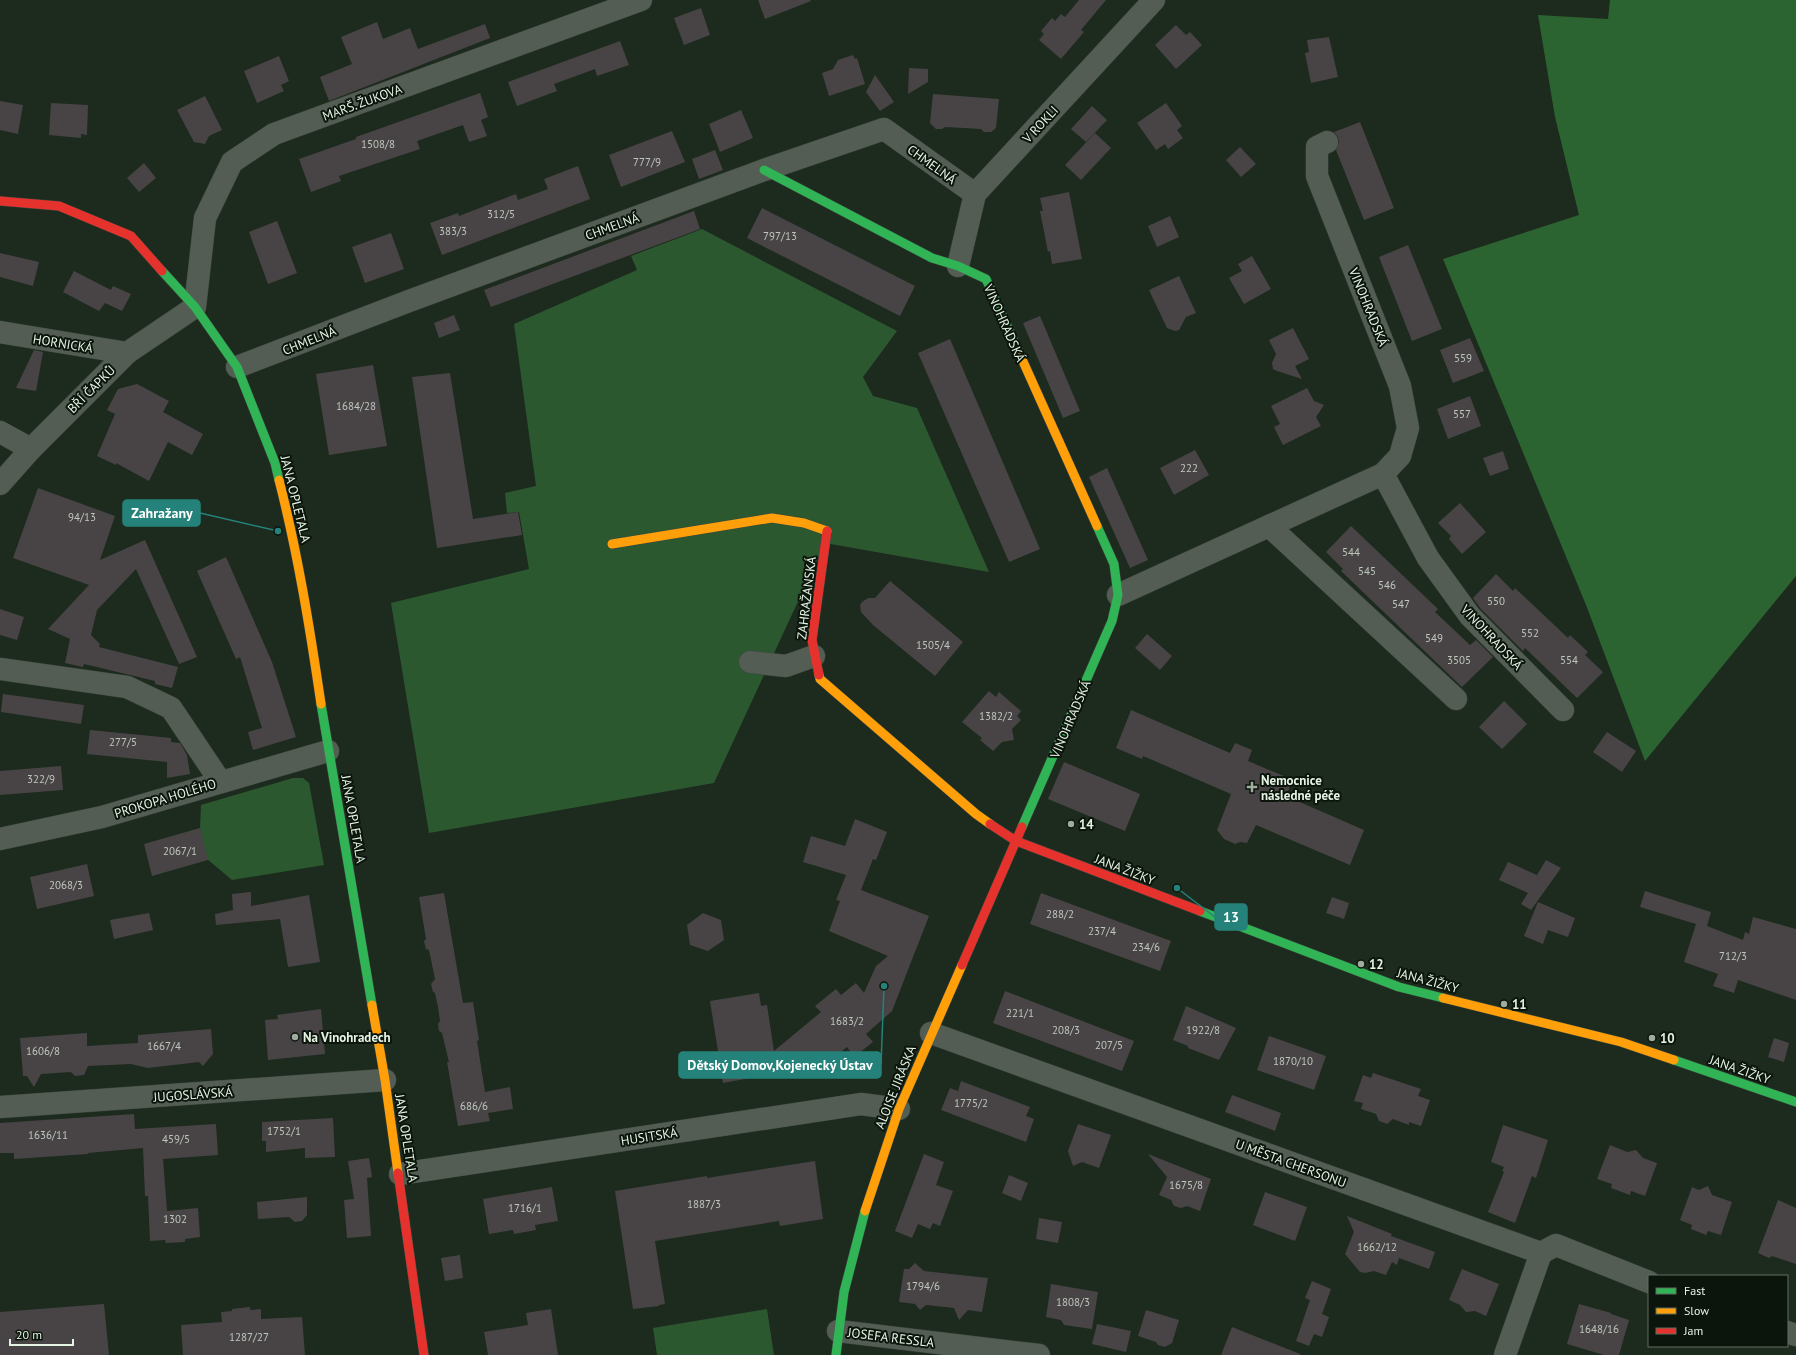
<svg xmlns="http://www.w3.org/2000/svg" width="1796" height="1355" font-family="'PT Sans',sans-serif">
	<style>
		.green { fill: #2c5830 }
		.forest { fill: #2b6331 }
		.building { fill: #484445 }
		.lines { fill: none; stroke-linecap: round; stroke-linejoin: round }
		.street-casing { stroke: #3c473d; stroke-width: 23 }
		.fast-casing { stroke: #3c473d; stroke-width: 10 }
		.slow-casing { stroke: #3c473d; stroke-width: 10 }
		.jam-casing { stroke: #3c473d; stroke-width: 10 }
		.street { stroke: #545d54; stroke-width: 22 }
		.fast { stroke: #30b455; stroke-width: 9 }
		.slow { stroke: #ff9f0a; stroke-width: 9 }
		.jam { stroke: #e5322d; stroke-width: 9 }
		.poi-dot { fill: #9fad9f; stroke: #0b150b; stroke-width: 1.5 }
		.labels { text-anchor: middle; stroke-width: 4; stroke-linejoin: round; paint-order: stroke }
		.number-label { font-size: 11px; fill: #bec7bd }
		.street-label { font-size: 13px; fill: #e5f3e5; stroke: #0b150b }
		.poi-label { font-size: 13px; font-weight: bold; fill: #e5f3e5; stroke: #0b150b; text-anchor: start }
		.leader { fill: none; stroke: #24827a; stroke-width: 1.5 }
		.callout-dot { fill: #24827a; stroke: #0b150b; stroke-width: 1.5 }
		.callout { fill: #24827a; stroke: #24827a; stroke-width: 1.5 }
		.callout-label { font-size: 14px; text-anchor: middle; font-weight: bold; fill: #fff }
	</style>
	<rect width="100%" height="100%" fill="#1d2a1e"/>
	<g class="green">
		<path d="M702 229 897 331 863 377 873 396 917 408 989 572 825 543 714 783 429 833 391 603 529 569 519 512 507 513 505 493 536 486 514 324 637 270 631 256Z"/>
		<path d="M293 778H303L309 783 324 865 232 880 207 859 200 829 201 805Z"/>
		<path d="M767 1309 774 1355H657L653 1328Z"/>
	</g>
	<path class="forest" d="M1610 0H1796V576L1645 761 1586 605 1443 259 1579 215 1555 117 1538 15 1608 19Z"/>
	<g class="building">
		<path d="M758 0H810L811 1 765 19Z"/>
		<path d="M1079 0H1106L1081 30 1084 32 1061 59 1039 40 1044 34 1041 31 1052 18 1055 21 1061 14 1065 17Z"/>
		<path d="M701 8 710 35 684 45 674 18Z"/>
		<path d="M377 22 383 39 410 28 418 49 485 24 490 38 329 101 320 77 352 64 341 37Z"/>
		<path d="M1176 25 1186 35 1190 32 1202 45 1176 69 1155 45Z"/>
		<path d="M1329 37 1338 77 1311 83 1305 53 1309 52 1307 40Z"/>
		<path d="M620 41 629 65 597 76 595 69 554 84 557 91 517 106 508 82Z"/>
		<path d="M853 55 855 59 857 58 865 84 829 96 822 73 833 69 838 60Z"/>
		<path d="M279 56 289 81 281 85 284 91 257 103 244 71Z"/>
		<path d="M909 68 928 69V82L908 94Z"/>
		<path d="M875 75 894 102 880 111 866 92Z"/>
		<path d="M480 93 488 117 481 120 487 136 469 142 463 125 417 141 420 149 339 176 341 181 311 192 299 159 356 139V137Z"/>
		<path d="M933 94 999 99 996 128 991 132H984L981 129 964 128 945 127 942 129H936L930 123Z"/>
		<path d="M205 96 222 130 209 136 205 144 194 142 177 110Z"/>
		<path d="M0 101 23 105 18 134 0 130Z"/>
		<path d="M51 103 88 105 87 135 81 134V138L49 135Z"/>
		<path d="M1166 103 1182 126 1177 130 1183 138 1168 149 1165 144 1156 150 1137 123Z"/>
		<path d="M1092 106 1107 120 1086 142 1071 129Z"/>
		<path d="M741 110 753 138 720 152 709 124Z"/>
		<path d="M1360 122 1394 208 1364 220 1336 150 1339 142 1338 137 1334 132Z"/>
		<path d="M672 131 685 162 621 187 609 155Z"/>
		<path d="M1095 133 1111 148 1081 180 1065 165Z"/>
		<path d="M1240 147 1256 164 1241 177 1226 160Z"/>
		<path d="M715 150 723 170 699 179 692 159Z"/>
		<path d="M144 163 156 178 139 192 127 178Z"/>
		<path d="M578 166 590 199 442 255 430 223 458 213 459 216 516 194 518 200 548 189 544 179Z"/>
		<path d="M1069 192 1082 259 1052 264 1050 251 1048 252 1040 211H1043L1040 198Z"/>
		<path d="M762 208 915 286 900 316 747 238Z"/>
		<path d="M694 211 700 229 491 307 484 290Z"/>
		<path d="M1170 216 1179 237 1157 247 1148 226Z"/>
		<path d="M277 221 297 273 268 284 249 232Z"/>
		<path d="M391 233 404 269 365 283 352 247Z"/>
		<path d="M1408 245 1442 329 1412 341 1379 257Z"/>
		<path d="M0 253 39 262 33 286 0 277Z"/>
		<path d="M1252 256 1271 289 1244 304 1229 278 1242 271 1238 264Z"/>
		<path d="M74 271 111 290 113 286 131 294 122 311 105 303 99 311 63 292Z"/>
		<path d="M1179 276 1196 313 1186 317 1179 330 1175 331 1167 328 1149 290Z"/>
		<path d="M454 315 460 330 439 338 434 323Z"/>
		<path d="M1040 316 1080 411 1063 418 1023 323Z"/>
		<path d="M1293 328 1309 359 1295 366 1302 379 1277 371 1273 369 1272 363 1276 354 1269 340Z"/>
		<path d="M1470 338 1484 371 1453 383 1440 350Z"/>
		<path d="M950 339 1040 549 1009 562 918 353Z"/>
		<path d="M34 350 43 352 36 391 16 388Z"/>
		<path d="M373 365 387 446 329 455 316 374Z"/>
		<path d="M450 373 473 519 518 512 522 535 437 548 412 377Z"/>
		<path d="M137 384 169 401 163 412 203 434 192 455 168 442 149 481 116 463V465L97 456 115 414 107 410 118 389Z"/>
		<path d="M1307 388 1314 401 1324 405 1316 417 1321 426 1283 445 1274 427 1280 424 1271 406Z"/>
		<path d="M1470 396 1481 426 1448 439 1437 409Z"/>
		<path d="M1195 450 1209 475 1174 495 1160 468Z"/>
		<path d="M1503 451 1509 469 1490 476 1483 458Z"/>
		<path d="M1107 468 1148 560 1130 568 1089 477Z"/>
		<path d="M38 488 115 516 100 560 145 540 197 657 179 664 136 569 97 610 91 635 100 644 99 647 178 667 172 688 155 684V681L84 664 83 667 65 663 70 639 48 629 89 585 13 558Z"/>
		<path d="M1460 503 1486 532 1462 554 1449 539 1451 536 1438 523Z"/>
		<path d="M1351 526 1438 609 1435 612 1470 645 1476 640 1493 657 1462 687 1341 571 1343 569 1326 552Z"/>
		<path d="M226 557 272 662 296 737 253 750 248 732 262 728 240 657 236 659 197 571Z"/>
		<path d="M1496 574 1513 591 1515 588 1568 638 1570 635 1588 652 1585 655 1603 672 1577 698 1525 648 1523 651 1480 608 1473 598Z"/>
		<path d="M890 581 963 642 935 676 873 625 861 612 860 605 862 602 868 598H875Z"/>
		<path d="M0 609 24 617 17 640 0 635Z"/>
		<path d="M1147 634 1172 656 1160 670 1135 648Z"/>
		<path d="M989 691 996 697 999 692 1021 711 1017 716 1021 720 1012 729 1014 740 1002 742 993 751 980 740 982 738 962 722Z"/>
		<path d="M3 694 84 705 81 724 1 712Z"/>
		<path d="M1504 701 1527 724 1502 749 1479 727Z"/>
		<path d="M1131 710 1230 753 1235 743 1252 750 1248 761 1293 780 1286 796 1364 830 1350 865 1256 825 1247 843 1240 842 1235 844 1224 839 1217 830 1231 794 1143 756 1142 759 1116 748Z"/>
		<path d="M90 730 171 738V742L180 743 187 755 190 774 167 778V762L87 754Z"/>
		<path d="M1607 732 1636 751 1622 772 1593 752Z"/>
		<path d="M1064 762 1140 794 1125 831 1048 799Z"/>
		<path d="M61 766 63 790 0 795V771Z"/>
		<path d="M855 819 887 832 876 860 873 859 861 890 929 916 892 1011 866 1034 873 1042 854 1057 847 1047 826 1064 723 1083 710 1001 759 993 761 1006 767 1005 774 1051 821 1012 815 1006 836 989 841 995 856 983 864 993 876 966 888 956 829 931 840 901 836 900 846 875 803 862 811 836 845 846Z"/>
		<path d="M200 828 208 860 152 876 144 844Z"/>
		<path d="M1546 860 1561 868 1531 910 1521 904 1528 893 1499 880 1508 862 1537 875Z"/>
		<path d="M87 864 94 896 37 909 30 877Z"/>
		<path d="M1645 891 1711 912 1707 926 1743 940 1745 932 1749 934 1753 917 1796 929V1000L1738 980 1734 993 1713 986 1718 974 1684 962 1696 924 1640 907Z"/>
		<path d="M251 892V906L309 895 320 962 288 967 280 919 216 925 215 914 233 910 232 894Z"/>
		<path d="M444 893 463 1003 473 1002 479 1040 477 1041 485 1092 510 1087 513 1109 488 1113 490 1121 458 1126 447 1062H449L442 1033 439 1031 438 1024 440 1021 438 1007 435 993 433 992 431 984 435 979 429 950 426 949 424 941 426 939 419 897Z"/>
		<path d="M1041 893 1171 941 1160 971 1030 924Z"/>
		<path d="M1332 897 1349 903 1344 919 1326 913Z"/>
		<path d="M1538 902 1575 918 1568 937 1548 930 1543 944 1524 936Z"/>
		<path d="M149 913 153 930 114 939 110 920Z"/>
		<path d="M703 913 721 920 724 940 708 951 690 945 687 925Z"/>
		<path d="M1005 991 1134 1041 1122 1071 993 1023Z"/>
		<path d="M1186 1006 1236 1028 1219 1060 1188 1048V1046L1173 1040Z"/>
		<path d="M321 1009 325 1054 268 1060 265 1020 278 1019 277 1015Z"/>
		<path d="M211 1029 213 1054 203 1066 199 1062 148 1068 131 1064 88 1066 84 1075 75 1076 71 1072 41 1074 34 1087 27 1076H23L20 1038 87 1033V1046L138 1043V1035Z"/>
		<path d="M1269 1036 1326 1056 1314 1090 1257 1070Z"/>
		<path d="M1774 1038 1789 1043 1784 1062 1768 1057Z"/>
		<path d="M1373 1073 1421 1089 1418 1096 1430 1100 1421 1126 1409 1122V1125L1393 1119 1387 1124 1379 1121 1376 1114 1361 1109 1363 1103 1354 1101 1363 1075 1371 1078Z"/>
		<path d="M961 1081 1030 1107 1026 1116 1034 1119 1026 1142 941 1110 950 1088 958 1091Z"/>
		<path d="M1232 1095 1281 1113 1275 1131 1225 1112Z"/>
		<path d="M134 1114 135 1129 216 1124 218 1155 163 1159 167 1211 198 1208 200 1237 185 1239V1242L166 1243 165 1240 150 1241 148 1196H145L143 1148 88 1153V1154L14 1159V1153H0V1123Z"/>
		<path d="M333 1118 335 1157 305 1158V1148L266 1152V1141H262V1122Z"/>
		<path d="M1078 1124 1111 1135 1099 1168 1082 1162 1073 1166 1068 1151Z"/>
		<path d="M1503 1125 1548 1140 1536 1178 1532 1176 1515 1223 1488 1212 1504 1172 1502 1171 1504 1167 1491 1162Z"/>
		<path d="M1610 1145 1627 1152 1636 1150 1643 1158 1657 1163 1645 1196 1631 1191 1630 1195 1611 1188 1612 1184 1597 1179Z"/>
		<path d="M924 1154 944 1162 936 1185 953 1191 940 1226 933 1223 930 1229 918 1224 912 1238 895 1231Z"/>
		<path d="M1148 1154 1211 1179 1200 1211 1187 1206 1181 1208 1174 1206 1171 1200 1159 1195 1167 1177Z"/>
		<path d="M369 1158 372 1177 367 1178 371 1236 347 1238 344 1200 354 1199 348 1161Z"/>
		<path d="M815 1161 823 1219 780 1226 779 1221 655 1241 665 1304 659 1305V1306L633 1309 615 1191 707 1176V1178Z"/>
		<path d="M1009 1175 1028 1183 1021 1201 1002 1193Z"/>
		<path d="M1708 1186 1712 1195 1732 1202 1721 1235 1708 1231 1706 1235 1691 1229 1692 1225 1680 1220 1692 1187 1699 1190Z"/>
		<path d="M552 1187 558 1221 535 1225 536 1230 514 1234 513 1230 489 1234 483 1199Z"/>
		<path d="M1265 1192 1307 1207 1295 1241 1253 1225Z"/>
		<path d="M307 1197V1215L302 1221 295 1222 289 1217 258 1219 257 1202Z"/>
		<path d="M1778 1200 1796 1208V1264L1772 1256 1769 1258 1758 1253Z"/>
		<path d="M1347 1216 1392 1234 1391 1236 1435 1252 1429 1269 1399 1258 1397 1265 1392 1262 1386 1275 1374 1271 1365 1273 1360 1272 1345 1254 1354 1232Z"/>
		<path d="M1039 1218 1062 1222 1058 1243 1036 1239Z"/>
		<path d="M460 1255 463 1278 445 1281 441 1258Z"/>
		<path d="M915 1263 924 1271 988 1278 982 1312 968 1310 959 1320 954 1308 926 1305 920 1310 915 1304 899 1302 904 1269H909Z"/>
		<path d="M1462 1269 1499 1284 1486 1316 1475 1311 1466 1312 1460 1305 1449 1300Z"/>
		<path d="M1312 1281 1331 1289 1322 1314 1329 1317 1322 1337 1314 1334 1309 1346 1296 1341 1310 1300 1305 1298Z"/>
		<path d="M1051 1284 1098 1292 1092 1329 1064 1325 1061 1320 1046 1317Z"/>
		<path d="M104 1304 109 1355H0V1312Z"/>
		<path d="M1579 1304 1611 1313V1314L1629 1320 1619 1355H1604L1567 1344Z"/>
		<path d="M250 1307V1310L261 1309V1319L302 1317 305 1355H183L181 1325 222 1322 221 1312 232 1311V1309Z"/>
		<path d="M551 1309 558 1355H488L484 1332 528 1325 526 1313Z"/>
		<path d="M1146 1310 1179 1320 1172 1343 1165 1347 1158 1345 1156 1342 1138 1336Z"/>
		<path d="M1097 1324 1131 1331 1126 1352 1092 1344Z"/>
		<path d="M1232 1327 1300 1354V1355H1221Z"/>
	</g>
	<g class="lines">
		<defs>
			<g id="street">
				<path d="M958 266 975 194 1154 0"/>
				<path d="M0 332 127 353"/>
				<path d="M237 367 409 301 764 170 884 129 975 194"/>
				<path d="M0 432 31 449"/>
				<path d="M1383 474 1428 558 1470 616 1563 710"/>
				<path d="M0 484 31 449 127 353 195 307 205 218 232 162 274 134 641 0"/>
				<path d="M1269 526 1456 699"/>
				<path d="M1118 595 1383 474 1400 456 1408 428 1400 386 1317 176V147L1327 142"/>
				<path d="M750 662 786 666 814 656"/>
				<path d="M0 669 127 687 171 708 220 781"/>
				<path d="M0 839 102 817 328 751"/>
				<path d="M931 1033 1541 1253 1556 1245 1649 1282"/>
				<path d="M0 1107 385 1080"/>
				<path d="M400 1174 861 1104 899 1109"/>
				<path d="M838 1331 1039 1355"/>
				<path d="M1787 1332 1796 1335"/>
				<path d="M1505 1355 1541 1253"/>
			</g>
			<g id="fast">
				<path d="M764 170 932 258 958 266 986 279 1017 348"/>
				<path d="M162 271 195 307 237 367 275 463 279 480"/>
				<path d="M321 704 372 1005"/>
				<path d="M1022 827 1112 621 1118 595 1114 564 1097 526"/>
				<path d="M1200 911 1399 987 1443 998"/>
				<path d="M1674 1060 1796 1102"/>
				<path d="M836 1355 844 1292 865 1211"/>
			</g>
			<g id="slow">
				<path d="M1017 348 1097 526"/>
				<path d="M279 480C298 554 310 629 321 704"/>
				<path d="M612 544 772 518 804 523 827 531"/>
				<path d="M819 675 820 679 976 814 990 824"/>
				<path d="M1443 998 1621 1042 1674 1060"/>
				<path d="M372 1005 385 1080 398 1173"/>
				<path d="M865 1211 899 1109 962 965"/>
			</g>
			<g id="jam">
				<path d="M0 201 59 206 131 236 162 271"/>
				<path d="M819 675 812 640 827 531"/>
				<path d="M990 824 1016 841 1200 911"/>
				<path d="M962 965 1022 827"/>
				<path d="M398 1173 424 1355"/>
			</g>
		</defs>
		<use href="#street" class="street-casing"/>
		<use href="#fast" class="fast-casing"/>
		<use href="#slow" class="slow-casing"/>
		<use href="#jam" class="jam-casing"/>
		<use href="#street" class="street"/>
		<use href="#fast" class="fast"/>
		<use href="#slow" class="slow"/>
		<use href="#jam" class="jam"/>
	</g>
	<g class="poi-dot">
		<path d="M1250 781h4v4h4v4h-4v4h-4v-4h-4v-4h4z"/>
		<circle cx="1071" cy="824" r="4"/>
		<circle cx="1361" cy="964" r="4"/>
		<circle cx="1504" cy="1004" r="4"/>
		<circle cx="295" cy="1037" r="4"/>
		<circle cx="1652" cy="1038" r="4"/>
	</g>
	<g class="labels">
		<g class="number-label">
			<text x="378" y="148">1508/8</text>
			<text x="647" y="166">777/9</text>
			<text x="501" y="218">312/5</text>
			<text x="453" y="235">383/3</text>
			<text x="780" y="240">797/13</text>
			<text x="1463" y="362">559</text>
			<text x="356" y="410">1684/28</text>
			<text x="1462" y="418">557</text>
			<text x="1189" y="472">222</text>
			<text x="82" y="521">94/13</text>
			<text x="1351" y="556">544</text>
			<text x="1367" y="575">545</text>
			<text x="1387" y="589">546</text>
			<text x="1496" y="605">550</text>
			<text x="1401" y="608">547</text>
			<text x="1530" y="637">552</text>
			<text x="1434" y="642">549</text>
			<text x="933" y="649">1505/4</text>
			<text x="1459" y="664">3505</text>
			<text x="1569" y="664">554</text>
			<text x="996" y="720">1382/2</text>
			<text x="123" y="746">277/5</text>
			<text x="41" y="783">322/9</text>
			<text x="180" y="855">2067/1</text>
			<text x="66" y="889">2068/3</text>
			<text x="1060" y="918">288/2</text>
			<text x="1102" y="935">237/4</text>
			<text x="1146" y="951">234/6</text>
			<text x="1733" y="960">712/3</text>
			<text x="1020" y="1017">221/1</text>
			<text x="847" y="1025">1683/2</text>
			<text x="1066" y="1034">208/3</text>
			<text x="1203" y="1034">1922/8</text>
			<text x="1109" y="1049">207/5</text>
			<text x="164" y="1050">1667/4</text>
			<text x="43" y="1055">1606/8</text>
			<text x="1293" y="1065">1870/10</text>
			<text x="971" y="1107">1775/2</text>
			<text x="474" y="1110">686/6</text>
			<text x="284" y="1135">1752/1</text>
			<text x="48" y="1139">1636/11</text>
			<text x="176" y="1143">459/5</text>
			<text x="1186" y="1189">1675/8</text>
			<text x="704" y="1208">1887/3</text>
			<text x="525" y="1212">1716/1</text>
			<text x="175" y="1223">1302</text>
			<text x="1377" y="1251">1662/12</text>
			<text x="923" y="1290">1794/6</text>
			<text x="1073" y="1306">1808/3</text>
			<text x="1599" y="1333">1648/16</text>
			<text x="249" y="1341">1287/27</text>
		</g>
		<g class="street-label">
			<text transform="translate(362 102) rotate(-20)" y="5">MARŠ. ŽUKOVA</text>
			<text transform="translate(1040 124) rotate(-47)" y="5">V ROKLI</text>
			<text transform="translate(932 164) rotate(36)" y="5">CHMELNÁ</text>
			<text transform="translate(612 226) rotate(-20)" y="5">CHMELNÁ</text>
			<text transform="translate(1369 307) rotate(68)" y="5">VINOHRADSKÁ</text>
			<text transform="translate(1005 323) rotate(66)" y="5">VINOHRADSKÁ</text>
			<text transform="translate(309 340) rotate(-22)" y="5">CHMELNÁ</text>
			<text transform="translate(63 343) rotate(9)" y="5">HORNICKÁ</text>
			<text transform="translate(91 389) rotate(-45)" y="5">BŘÍ ČAPKŮ</text>
			<text transform="translate(296 499) rotate(76)" y="5">JANA OPLETALA</text>
			<text transform="translate(806 598) rotate(-83)" y="5">ZAHRAŽANSKÁ</text>
			<text transform="translate(1492 637) rotate(47)" y="5">VINOHRADSKÁ</text>
			<text transform="translate(1070 719) rotate(-67)" y="5">VINOHRADSKÁ</text>
			<text transform="translate(165 798) rotate(-17)" y="5">PROKOPA HOLÉHO</text>
			<text transform="translate(354 819) rotate(80)" y="5">JANA OPLETALA</text>
			<text transform="translate(1125 869) rotate(21)" y="5">JANA ŽIŽKY</text>
			<text transform="translate(1428 980) rotate(15)" y="5">JANA ŽIŽKY</text>
			<text transform="translate(1740 1069) rotate(19)" y="5">JANA ŽIŽKY</text>
			<text transform="translate(895 1087) rotate(-68)" y="5">ALOISE JIRÁSKA</text>
			<text transform="translate(193 1094) rotate(-4)" y="5">JUGOSLÁVSKÁ</text>
			<text transform="translate(649 1136) rotate(-9)" y="5">HUSITSKÁ</text>
			<text transform="translate(407 1138) rotate(81)" y="5">JANA OPLETALA</text>
			<text transform="translate(1291 1163) rotate(20)" y="5">U MĚSTA CHERSONU</text>
			<text transform="translate(891 1337) rotate(7)" y="5">JOSEFA RESSLA</text>
		</g>
		<g class="poi-label">
			<text x="1261" y="785">Nemocnice<tspan x="1261" dy="15">následné péče</tspan></text>
			<text x="1079" y="829">14</text>
			<text x="1369" y="969">12</text>
			<text x="1512" y="1009">11</text>
			<text x="303" y="1042">Na Vinohradech</text>
			<text x="1660" y="1043">10</text>
		</g>
	</g>
	<path class="leader" d="M278 531L200 513M1177 888L1215 917M884 986L881 1065"/>
	<g class="callout-dot">
		<circle cx="278" cy="531" r="4"/>
		<circle cx="1177" cy="888" r="4"/>
		<circle cx="884" cy="986" r="4"/>
	</g>
	<g class="callout">
		<rect x="123" y="500" width="77" height="26" rx="4"/>
		<rect x="1215" y="904" width="32" height="26" rx="4"/>
		<rect x="679" y="1052" width="202" height="26" rx="4"/>
	</g>
	<g class="callout-label">
		<text x="162" y="518">Zahražany</text>
		<text x="1231" y="922">13</text>
		<text x="780" y="1070">Dětský Domov,Kojenecký Ústav</text>
	</g>
	<rect x="1648" y="1275" width="140" height="72" fill="#0b150b" stroke="#626e62"/>
	<rect x="1656" y="1288" width="20" height="6" fill="#30b455" stroke="#626e62"/>
	<text x="1684" y="1295" font-size="12" fill="#e5f3e5">Fast</text>
	<rect x="1656" y="1308" width="20" height="6" fill="#ff9f0a" stroke="#626e62"/>
	<text x="1684" y="1315" font-size="12" fill="#e5f3e5">Slow</text>
	<rect x="1656" y="1328" width="20" height="6" fill="#e5322d" stroke="#626e62"/>
	<text x="1684" y="1335" font-size="12" fill="#e5f3e5">Jam</text>
	<path d="M10 1339v6h63v-6" fill="none" stroke="#e5f3e5" stroke-width="2"/>
	<text x="16" y="1339" font-size="12" fill="#e5f3e5" stroke="#0b150b" stroke-width="3" paint-order="stroke">20 m</text>
</svg>
